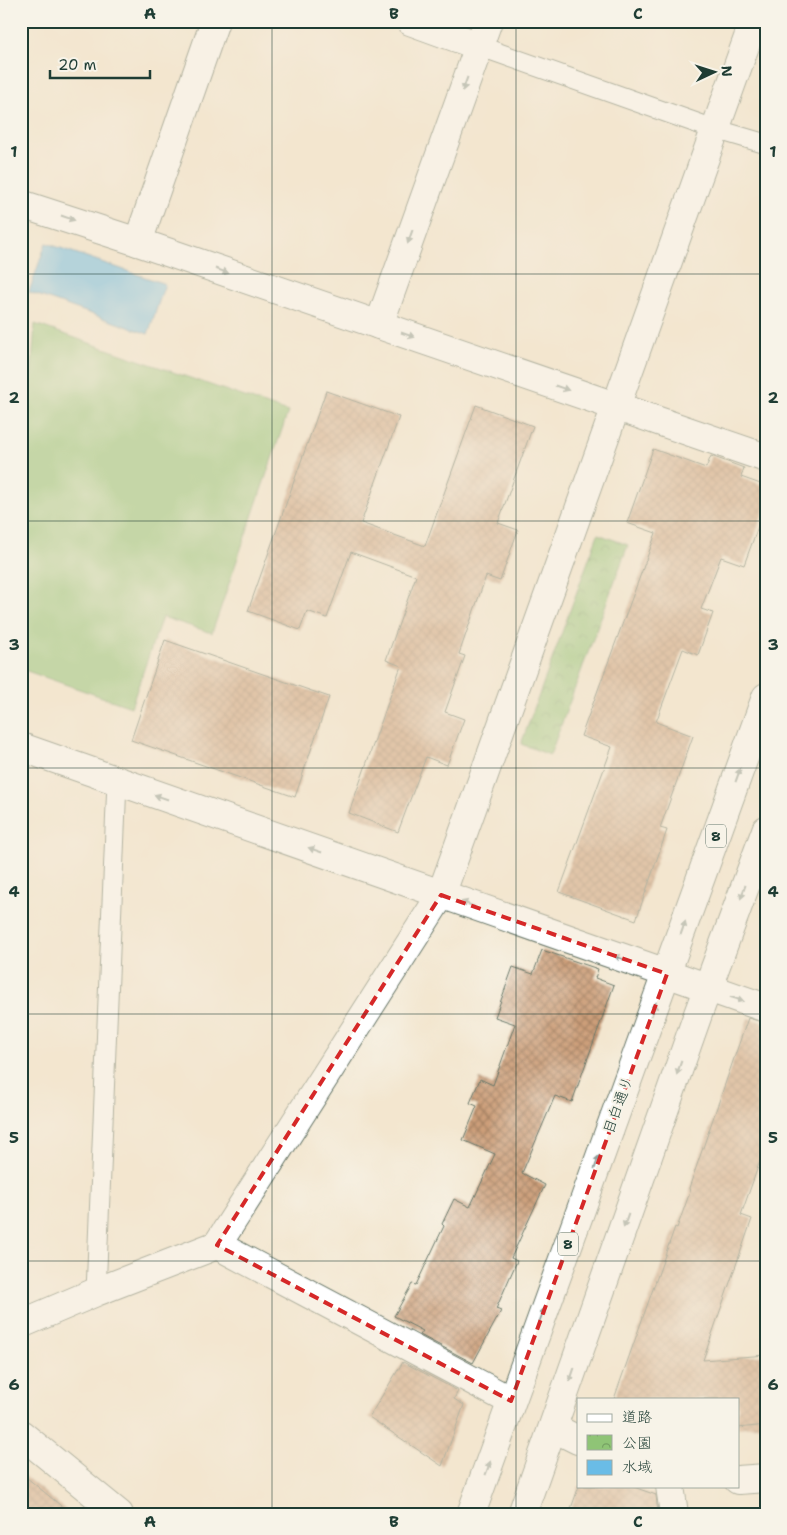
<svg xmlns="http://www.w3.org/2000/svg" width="787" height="1535" font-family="'Shantell Sans','Klee One',sans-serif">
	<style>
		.grass { fill: #8fc476; stroke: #578055 }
		.park { fill: url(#park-crowns); stroke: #578055 }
		.water { fill: #6abce6; stroke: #447c8d }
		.building { fill: url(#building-cross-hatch) }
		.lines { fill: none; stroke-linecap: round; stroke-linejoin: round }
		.service-casing { stroke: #69786a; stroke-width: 21 }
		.minor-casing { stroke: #69786a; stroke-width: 30 }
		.tertiary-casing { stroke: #69786a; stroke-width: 30 }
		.primary-casing { stroke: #69786a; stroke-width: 30 }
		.service { stroke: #fff; stroke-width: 19 }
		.minor { stroke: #fff; stroke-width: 28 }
		.tertiary { stroke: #fff; stroke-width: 28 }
		.primary { stroke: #fff; stroke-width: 28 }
		.oneway { fill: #8f9e9a }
		.marked { fill: none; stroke: #d62828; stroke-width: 4; stroke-dasharray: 10 6; stroke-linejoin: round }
		.grid { fill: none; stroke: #1f3d34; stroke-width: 1; stroke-opacity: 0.55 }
		.labels { text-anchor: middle; stroke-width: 4; stroke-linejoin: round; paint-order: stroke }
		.shield { fill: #f7f3e8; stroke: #60746a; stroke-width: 1 }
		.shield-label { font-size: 14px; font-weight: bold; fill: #1f3d34 }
		.street-label { font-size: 15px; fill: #1f3d34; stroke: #f7f3e8 }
		.neatline { fill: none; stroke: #1f3d34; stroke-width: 2 }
		.grid-label { font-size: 16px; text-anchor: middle; font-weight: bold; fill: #1f3d34 }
	</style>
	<defs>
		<pattern id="park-crowns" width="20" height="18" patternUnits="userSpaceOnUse" patternTransform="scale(1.25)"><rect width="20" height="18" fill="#8fc476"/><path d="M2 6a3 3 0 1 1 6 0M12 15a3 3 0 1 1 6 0" fill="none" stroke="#74a062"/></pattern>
		<pattern id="building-cross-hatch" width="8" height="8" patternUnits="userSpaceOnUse" patternTransform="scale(1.25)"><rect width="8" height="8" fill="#cc9e79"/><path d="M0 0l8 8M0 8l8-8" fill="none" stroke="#a58264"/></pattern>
	</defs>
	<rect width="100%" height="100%" fill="#f7f3e8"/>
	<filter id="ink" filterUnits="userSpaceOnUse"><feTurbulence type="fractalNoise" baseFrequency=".02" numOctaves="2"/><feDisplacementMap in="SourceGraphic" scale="10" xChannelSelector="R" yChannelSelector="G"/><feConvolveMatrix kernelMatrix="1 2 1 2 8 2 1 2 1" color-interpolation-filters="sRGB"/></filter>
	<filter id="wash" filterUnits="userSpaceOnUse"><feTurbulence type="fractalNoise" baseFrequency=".0096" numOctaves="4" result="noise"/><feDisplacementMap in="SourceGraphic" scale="20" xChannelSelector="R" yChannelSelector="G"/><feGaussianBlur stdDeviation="1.12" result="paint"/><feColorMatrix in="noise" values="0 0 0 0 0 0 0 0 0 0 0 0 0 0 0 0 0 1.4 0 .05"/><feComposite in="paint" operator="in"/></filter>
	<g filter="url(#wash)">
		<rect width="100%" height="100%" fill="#f3e6cf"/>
		<path class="grass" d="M35 324 288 412 212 633 162 617 131 707 21 669V517Z"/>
		<path class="park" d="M598 534 628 545 550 755 521 744Z"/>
		<path class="water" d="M46 243 165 284 148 334 29 292Z"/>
		<g id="blocks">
			<g class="building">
				<path d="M326 391 399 417 361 523 425 546 476 405 533 426 498 523 518 530 500 581 486 576 459 654 465 656 445 712 464 719 447 765 426 757 398 832 349 813 401 666 386 660 416 576 351 552 327 618 307 611 300 630 248 611Z"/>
				<path d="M653 449 706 468 711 456 744 468 741 477 766 486V505L744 565 721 557 701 609 713 613 698 655 683 649 656 722 693 736 660 828 667 830 636 920 559 892 612 747 581 736 656 533 627 523Z"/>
				<path d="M165 640 329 697 295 797 131 740Z"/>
				<path d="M542 950 598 969 595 978 614 985 572 1102 555 1096 522 1173 545 1185 511 1258 517 1261 496 1309 501 1311 473 1363 420 1335 423 1331 394 1316 412 1284 416 1285 444 1226 442 1224 454 1199 470 1207 495 1154 463 1140 477 1106 470 1103 480 1079 493 1085 515 1024 495 1017 513 967 533 974Z"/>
				<path d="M748 1018 766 1023V1144L741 1215 752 1219 703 1360 766 1355V1425L738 1428V1399H614L675 1227 677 1228 690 1192 689 1188Z"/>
				<path d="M403 1362 458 1391 454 1399 464 1405 442 1466 369 1417Z"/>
				<path d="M21 1473 71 1514H21Z"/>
				<path d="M579 1486H631L656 1495 658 1514H569Z"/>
			</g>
		</g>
	</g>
	<g filter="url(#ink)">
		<use href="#blocks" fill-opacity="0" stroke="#69786a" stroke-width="1"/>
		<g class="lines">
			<defs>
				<g id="service">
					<path d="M479 46 705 126 766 144"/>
					<path d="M96 1292 117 781"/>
				</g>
				<g id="minor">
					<path d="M410 21 479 46"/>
					<path d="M21 204 138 242 766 458"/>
					<path d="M138 242 215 21"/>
					<path d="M379 325 488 21"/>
					<path d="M21 747 766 1008"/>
					<path d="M217 1245 511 1401"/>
					<path d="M21 1324 96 1292 217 1245 441 895 754 21"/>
					<path d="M554 1428 578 1440"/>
					<path d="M738 1480 766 1478"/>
					<path d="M670 1486 674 1514"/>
				</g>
				<path id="tertiary" d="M21 1434 119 1514"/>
				<g id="primary">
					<path d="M471 1514 766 697"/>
					<path d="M522 1514 698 1014 766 830"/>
				</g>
			</defs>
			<use href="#service" class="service-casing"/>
			<use href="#minor" class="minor-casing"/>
			<use href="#tertiary" class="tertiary-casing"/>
			<use href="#primary" class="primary-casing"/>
			<use href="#service" class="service"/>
			<use href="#minor" class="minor"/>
			<use href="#tertiary" class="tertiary"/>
			<use href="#primary" class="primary"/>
		</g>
		<defs><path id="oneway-solid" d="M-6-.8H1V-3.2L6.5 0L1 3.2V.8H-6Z" transform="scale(1.25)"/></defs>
		<g class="oneway">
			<use href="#oneway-solid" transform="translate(465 84) rotate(110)"/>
			<use href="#oneway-solid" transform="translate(68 218) rotate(19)"/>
			<use href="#oneway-solid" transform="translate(410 237) rotate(110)"/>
			<use href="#oneway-solid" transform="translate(222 271) rotate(19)"/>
			<use href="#oneway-solid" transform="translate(408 335) rotate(19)"/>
			<use href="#oneway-solid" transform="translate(562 388) rotate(19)"/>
			<use href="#oneway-solid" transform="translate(738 775) rotate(-70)"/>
			<use href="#oneway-solid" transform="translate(161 797) rotate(-161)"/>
			<use href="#oneway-solid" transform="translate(315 850) rotate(-161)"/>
			<use href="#oneway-solid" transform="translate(743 892) rotate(110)"/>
			<use href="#oneway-solid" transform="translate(468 904) rotate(-160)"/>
			<use href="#oneway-solid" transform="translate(683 928) rotate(-70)"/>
			<use href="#oneway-solid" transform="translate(621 958) rotate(-160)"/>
			<use href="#oneway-solid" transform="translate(737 999) rotate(18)"/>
			<use href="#oneway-solid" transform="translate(654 1009) rotate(-70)"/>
			<use href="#oneway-solid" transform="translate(679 1068) rotate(109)"/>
			<use href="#oneway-solid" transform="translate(597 1162) rotate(-70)"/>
			<use href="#oneway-solid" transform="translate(626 1221) rotate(109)"/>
			<use href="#oneway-solid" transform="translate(542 1315) rotate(-70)"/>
			<use href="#oneway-solid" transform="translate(572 1375) rotate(109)"/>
			<use href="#oneway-solid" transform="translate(488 1468) rotate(-70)"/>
		</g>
	</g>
	<path d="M0 0H787V1535H0ZM441 895 667 974 511 1401 217 1245Z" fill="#f3e6cf" fill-opacity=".55" fill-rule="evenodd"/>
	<path class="marked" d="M441 895 667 974 511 1401 217 1245Z"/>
	<path class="grid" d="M272 21V1514M516 21V1514M21 274H766M21 521H766M21 768H766M21 1014H766M21 1261H766"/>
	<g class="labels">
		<g class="shield">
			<rect x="706" y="824.5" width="20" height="23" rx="4"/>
			<rect x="558" y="1232.5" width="20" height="23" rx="4"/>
		</g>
		<g class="shield-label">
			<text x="716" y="841">8</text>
			<text x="568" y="1249">8</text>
		</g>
		<g class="street-label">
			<text transform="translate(618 1105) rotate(-70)" y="5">目白通り</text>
		</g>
	</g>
	<rect width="787" height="1535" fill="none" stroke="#f7f3e8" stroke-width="55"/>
	<rect x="577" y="1398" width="162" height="90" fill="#f7f3e8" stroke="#a1aaa0"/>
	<rect x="587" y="1414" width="25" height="8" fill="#ffffff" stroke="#a1aaa0"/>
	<text x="622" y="1422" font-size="15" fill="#1f3d34">道路</text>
	<rect x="587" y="1435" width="25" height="15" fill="url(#park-crowns)" stroke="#a1aaa0"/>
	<text x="622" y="1448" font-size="15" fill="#1f3d34">公園</text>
	<rect x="587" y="1460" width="25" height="15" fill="#6abce6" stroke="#a1aaa0"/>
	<text x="622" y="1472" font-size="15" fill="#1f3d34">水域</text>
	<g transform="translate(714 72) rotate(86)" stroke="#f7f3e8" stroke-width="4" paint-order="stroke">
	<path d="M0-4L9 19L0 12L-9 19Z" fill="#1f3d34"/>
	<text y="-8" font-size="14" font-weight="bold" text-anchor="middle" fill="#1f3d34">N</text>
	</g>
	<path d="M50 70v8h100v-8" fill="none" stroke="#1f3d34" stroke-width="2.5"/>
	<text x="58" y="70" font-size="15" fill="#1f3d34" stroke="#f7f3e8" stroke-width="4" paint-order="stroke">20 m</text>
	<rect x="28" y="28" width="732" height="1480" class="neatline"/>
	<g class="grid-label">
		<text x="150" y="19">A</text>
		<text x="394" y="19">B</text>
		<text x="638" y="19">C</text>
		<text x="14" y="157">1</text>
		<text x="773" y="157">1</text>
		<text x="14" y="403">2</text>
		<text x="773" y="403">2</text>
		<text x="14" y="650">3</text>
		<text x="773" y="650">3</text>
		<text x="14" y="897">4</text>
		<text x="773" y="897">4</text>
		<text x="14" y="1143">5</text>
		<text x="773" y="1143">5</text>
		<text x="14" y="1390">6</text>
		<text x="773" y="1390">6</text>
		<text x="150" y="1527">A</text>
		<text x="394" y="1527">B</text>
		<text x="638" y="1527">C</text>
	</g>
</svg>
